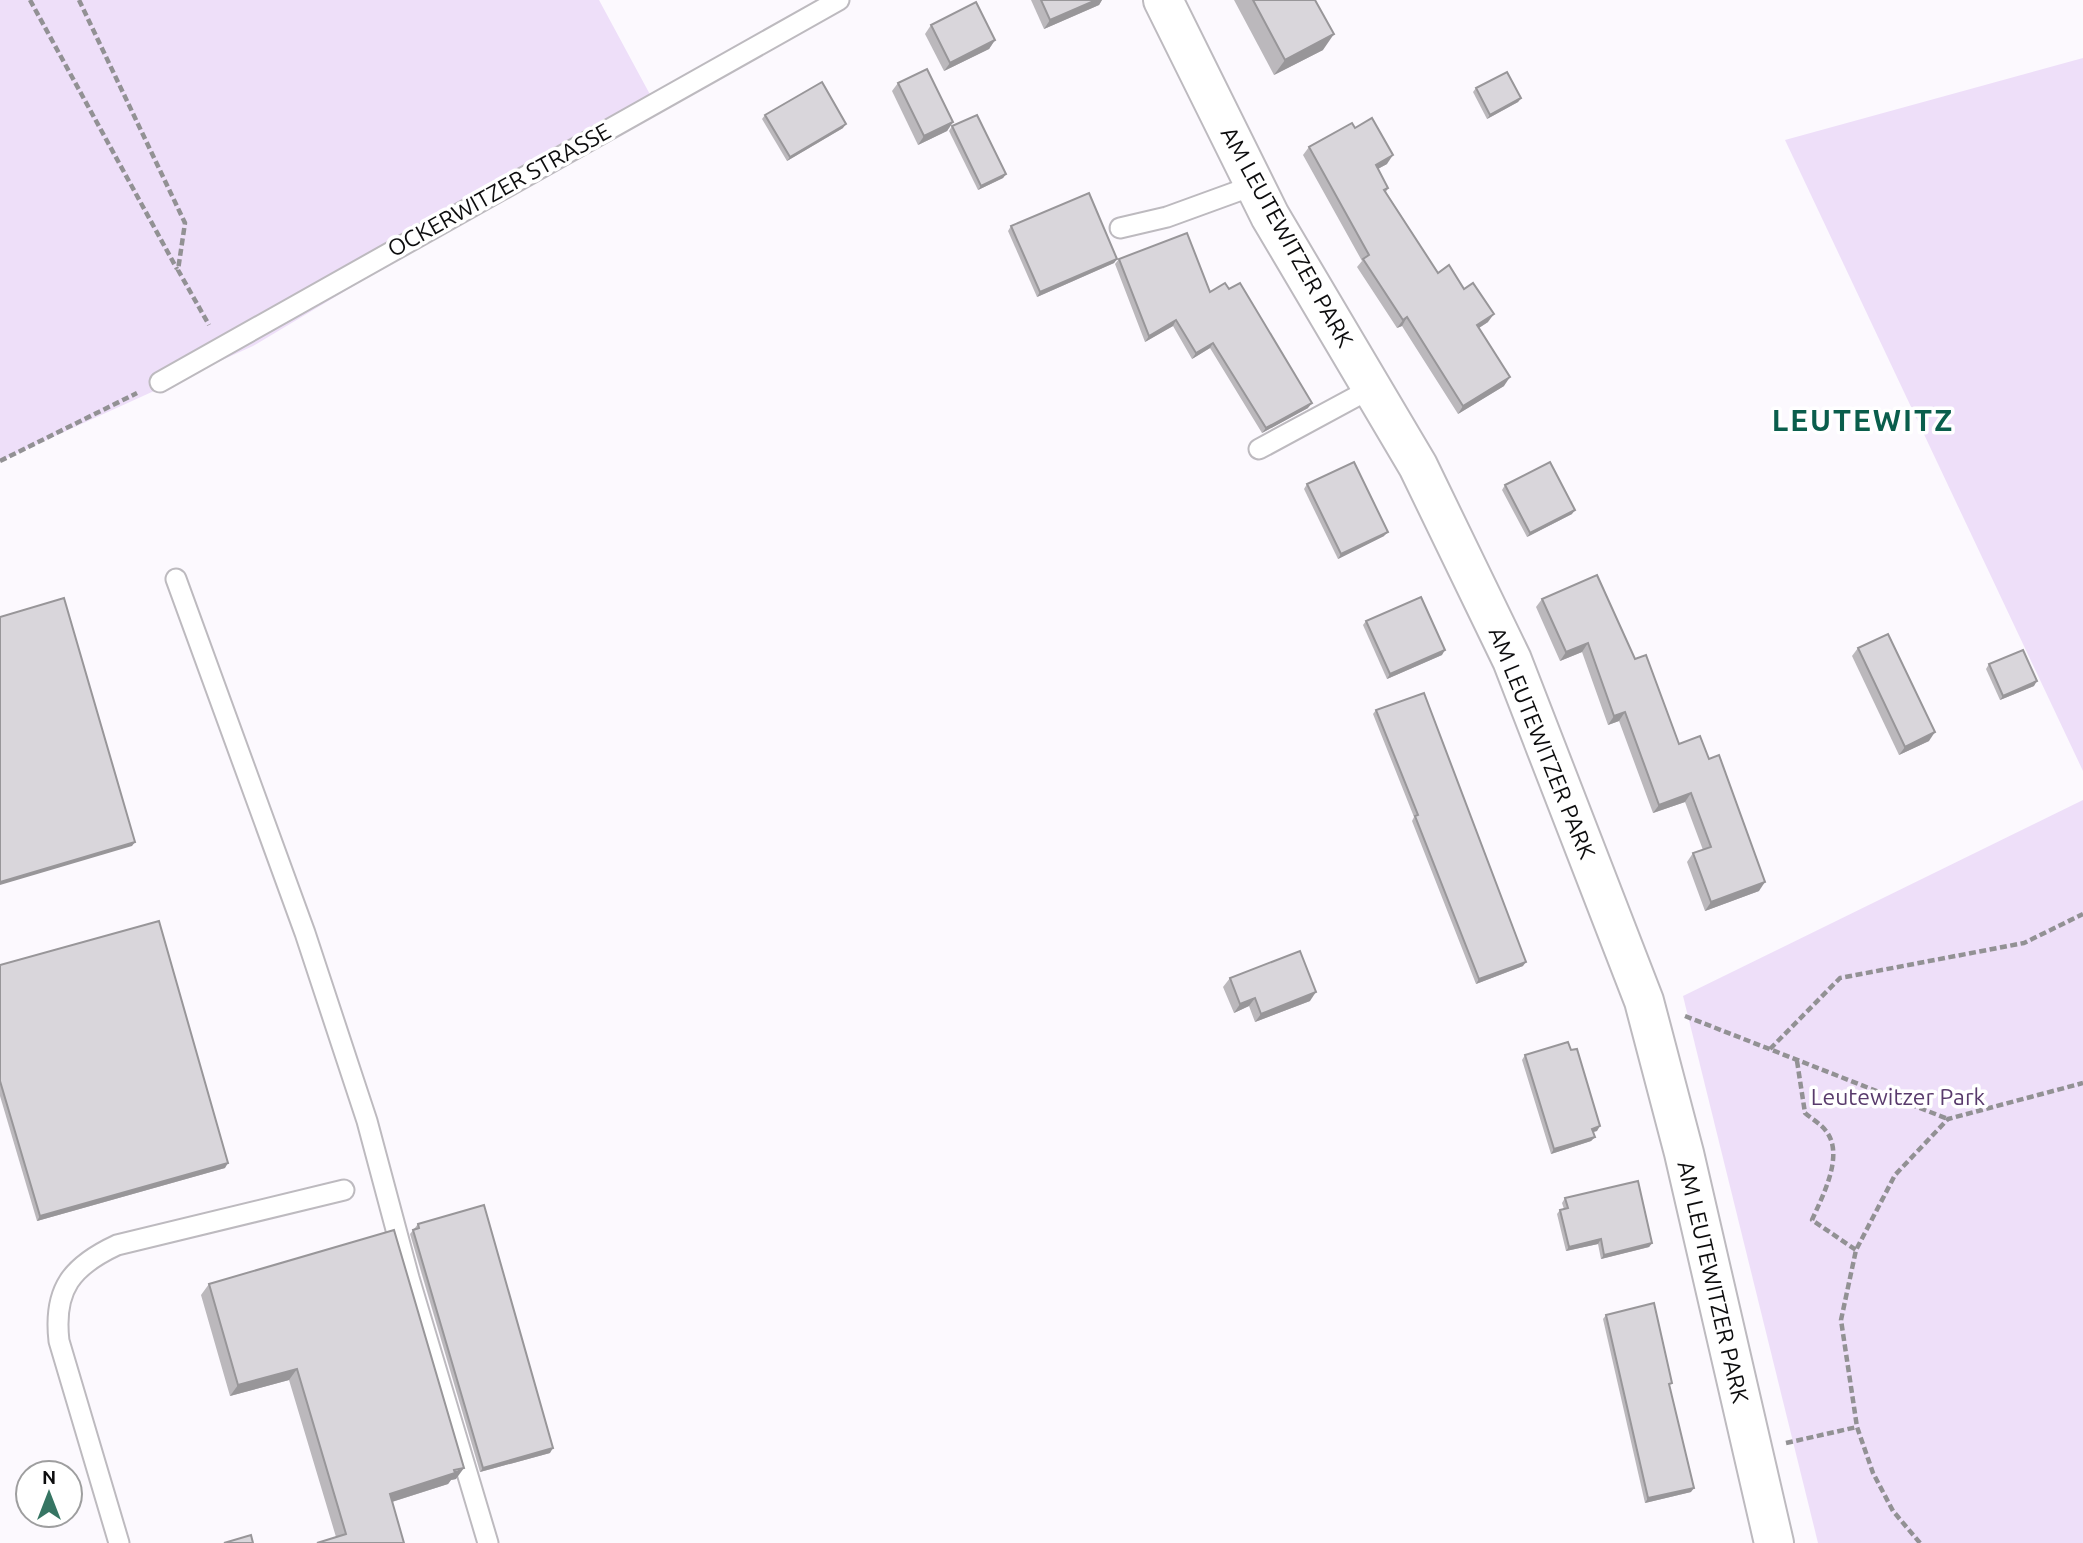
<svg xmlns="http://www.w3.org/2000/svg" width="2083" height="1543" font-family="Ubuntu,sans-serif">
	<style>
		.green { fill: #eedff9 }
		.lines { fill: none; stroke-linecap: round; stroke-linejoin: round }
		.lane-casing { stroke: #bdbabf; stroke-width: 23 }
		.street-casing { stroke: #bdbabf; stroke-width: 42 }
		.path { stroke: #929194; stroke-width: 4.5; stroke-dasharray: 7 3.5; stroke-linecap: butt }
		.lane { stroke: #fff; stroke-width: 19 }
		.street { stroke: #fff; stroke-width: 38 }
		.wall { fill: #bbb8bc }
		.shaded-wall { fill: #989699 }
		.building { fill: #d9d6db; stroke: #989699; stroke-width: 2 }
		.labels { text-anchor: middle; stroke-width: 7; stroke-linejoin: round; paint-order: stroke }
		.street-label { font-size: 23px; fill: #0d0d0e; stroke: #fff }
		.park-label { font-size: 23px; fill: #593b6c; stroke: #fff }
		.district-label { font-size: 30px; font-weight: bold; letter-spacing: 2px; fill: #0a5e4c; stroke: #fff }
	</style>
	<rect width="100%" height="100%" fill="#fcf9fe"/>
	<g class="green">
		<path d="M0 0H599L660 113 375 273 253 346 0 461Z"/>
		<path d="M2083 58V771L1785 140Z"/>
		<path d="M2083 800V1543H1818L1683 996Z"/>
	</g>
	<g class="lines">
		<defs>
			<g id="lane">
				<path d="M1120 228 1167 217 1255 185"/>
				<path d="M160 382 839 0"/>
				<path d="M1259 449 1372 388"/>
				<path d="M176 579 305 933 367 1121 409 1278 488 1543"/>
				<path d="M119 1543 59 1341C53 1289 72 1266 117 1245L344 1190"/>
			</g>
			<path id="street" d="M1163 0 1270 216 1418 466 1512 660 1644 1001 1684 1153 1774 1543"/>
		</defs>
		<use href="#lane" class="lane-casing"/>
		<use href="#street" class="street-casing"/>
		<g class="path">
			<path d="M30 0 177 269"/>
			<path d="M79 0 185 223 178 270 209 325"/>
			<path d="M0 461 137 393"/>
			<path d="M1685 1016 1948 1119"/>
			<path d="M1770 1049 1840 978 2024 943 2083 914"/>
			<path d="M1797 1061 1805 1113C1812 1119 1821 1124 1826 1131 1845 1155 1822 1197 1812 1220L1856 1250"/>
			<path d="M1786 1443 1857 1427"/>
			<path d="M1920 1543 1893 1511 1873 1473 1857 1427 1841 1320 1856 1250 1895 1175 1948 1119 2083 1083"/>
		</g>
		<use href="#lane" class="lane"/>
		<use href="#street" class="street"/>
	</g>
	<g class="wall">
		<path d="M1031 0H1102L1099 5 1044 29Z"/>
		<path d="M1234 0H1315L1323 50 1274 75Z"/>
		<path d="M931 25 995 40 989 49 944 71 925 34Z"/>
		<path d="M898 83 953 122 947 131 918 145 892 91Z"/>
		<path d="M1476 88 1521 98 1518 102 1487 119 1473 92Z"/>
		<path d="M765 115 843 128 787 161 762 119Z"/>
		<path d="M952 126 1006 174 1003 178 978 190 949 131Z"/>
		<path d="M1355 128 1387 164 1378 169 1388 188 1386 192 1438 273 1488 322 1479 328 1504 386 1458 414 1402 326 1397 328 1357 267 1362 261 1303 155 1309 147Z"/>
		<path d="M1011 226 1117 259 1114 263 1037 297 1008 231Z"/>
		<path d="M1119 259 1210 292 1308 408 1262 433 1210 348 1192 359 1173 326 1145 342 1115 264Z"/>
		<path d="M1307 484 1384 536 1338 559 1304 489Z"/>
		<path d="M1505 485 1572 514 1527 537 1502 490Z"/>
		<path d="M1542 599 1635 659 1679 744 1759 891 1705 911 1687 862 1693 853 1703 850 1685 802 1653 813 1619 721 1608 725 1582 652 1560 661 1536 607Z"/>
		<path d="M1366 621 1442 655 1387 679 1363 625Z"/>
		<path d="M1858 648 1929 741 1899 755 1852 656Z"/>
		<path d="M1989 664 2034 686 2000 700 1986 669Z"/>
		<path d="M1376 710 1523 966 1476 984 1412 821 1414 817 1373 714Z"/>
		<path d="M0 965 225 1168 37 1221 0 1096Z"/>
		<path d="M1230 978 1310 1001 1255 1022 1249 1006 1234 1013 1223 987Z"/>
		<path d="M1525 1055 1597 1131 1593 1132 1595 1137 1591 1141 1551 1154 1522 1060Z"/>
		<path d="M1565 1198 1652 1243 1649 1247 1601 1259 1598 1244 1566 1251 1557 1214 1560 1210 1564 1209 1562 1203Z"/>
		<path d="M418 1224 550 1453 480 1472 410 1234Z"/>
		<path d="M209 1284 456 1479 451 1480 448 1484 392 1502 404 1543 336 1537 289 1380 230 1396 201 1295Z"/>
		<path d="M1606 1315 1670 1387 1691 1492 1645 1503 1603 1319Z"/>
	</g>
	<g class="shaded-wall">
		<path d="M1096 0H1102L1099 5 1044 29 1050 20Z"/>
		<path d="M1334 34 1323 50 1274 75 1285 60Z"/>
		<path d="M995 40 989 49 944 71 950 63Z"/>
		<path d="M1521 98 1518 102 1487 119 1490 115Z"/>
		<path d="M953 122 947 131 918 145 924 136Z"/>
		<path d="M846 124 843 128 787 161 790 157Z"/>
		<path d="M1393 155 1387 164 1370 173 1376 165Z"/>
		<path d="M1006 174 1003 178 978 190 981 186Z"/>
		<path d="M1117 259 1114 263 1037 297 1040 292Z"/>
		<path d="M1494 314 1488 322 1471 333 1477 325Z"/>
		<path d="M1407 317 1402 326 1397 328 1403 320Z"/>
		<path d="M1176 320 1173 326 1145 342 1149 336Z"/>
		<path d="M1213 343 1210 348 1192 359 1196 353Z"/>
		<path d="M1510 377 1504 386 1458 414 1463 406Z"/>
		<path d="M1312 403 1308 408 1262 433 1266 428Z"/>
		<path d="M1575 510 1572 514 1527 537 1530 533Z"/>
		<path d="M1388 532 1384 536 1338 559 1341 554Z"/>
		<path d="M1588 643 1582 652 1560 661 1566 652Z"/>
		<path d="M1445 650 1442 655 1387 679 1390 674Z"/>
		<path d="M2037 681 2034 686 2000 700 2003 696Z"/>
		<path d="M1625 712 1619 721 1608 725 1614 716Z"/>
		<path d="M1935 732 1929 741 1899 755 1905 747Z"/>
		<path d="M1691 793 1685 802 1653 813 1659 805Z"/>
		<path d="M135 842 132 846 0 885V882Z"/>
		<path d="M1765 882 1759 891 1705 911 1711 902Z"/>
		<path d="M1526 962 1523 966 1476 984 1479 979Z"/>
		<path d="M1316 992 1310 1001 1255 1022 1261 1014Z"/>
		<path d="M1255 998 1249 1006 1234 1013 1240 1004Z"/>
		<path d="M1600 1126 1597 1131 1589 1133 1592 1129Z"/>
		<path d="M1595 1137 1591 1141 1551 1154 1554 1149Z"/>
		<path d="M228 1163 225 1168 37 1221 40 1216Z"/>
		<path d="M1601 1239 1598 1244 1566 1251 1569 1247Z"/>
		<path d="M1652 1243 1649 1247 1601 1259 1604 1255Z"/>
		<path d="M297 1369 289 1380 230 1396 238 1385Z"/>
		<path d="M553 1448 550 1453 480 1472 483 1468Z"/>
		<path d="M464 1468 456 1479 451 1480 448 1484 382 1505 390 1494Z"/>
		<path d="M1694 1488 1691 1492 1645 1503 1648 1498Z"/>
	</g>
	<g class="building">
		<path d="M1041 0H1096L1050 20Z"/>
		<path d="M1253 0H1315L1334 34 1285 60Z"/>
		<path d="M976 2 995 40 950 63 931 25Z"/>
		<path d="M927 69 953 122 924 136 898 83Z"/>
		<path d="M1507 72 1521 98 1490 115 1476 88Z"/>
		<path d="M822 82 846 124 790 157 765 115Z"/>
		<path d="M977 115 1006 174 981 186 952 126Z"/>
		<path d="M1372 118 1393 155 1376 165 1388 188 1384 190 1438 273 1449 265 1464 289 1473 283 1494 314 1477 325 1510 377 1463 406 1407 317 1403 320 1363 259 1369 255 1309 147 1352 123 1355 128Z"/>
		<path d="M1089 193 1117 259 1040 292 1011 226Z"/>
		<path d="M1187 233 1210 292 1225 283 1229 289 1240 283 1312 403 1266 428 1213 343 1196 353 1176 320 1149 336 1119 259Z"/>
		<path d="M1354 462 1388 532 1341 554 1307 484Z"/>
		<path d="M1550 462 1575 510 1530 533 1505 485Z"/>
		<path d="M1597 575 1635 659 1646 655 1679 744 1700 736 1709 759 1719 755 1765 882 1711 902 1693 853 1711 847 1691 793 1659 805 1625 712 1614 716 1588 643 1566 652 1542 599Z"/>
		<path d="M1421 597 1445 650 1390 674 1366 621Z"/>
		<path d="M64 598 135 842 0 882V617Z"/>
		<path d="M1888 634 1935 732 1905 747 1858 648Z"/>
		<path d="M2023 650 2037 681 2003 696 1989 664Z"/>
		<path d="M1424 693 1526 962 1479 979 1415 816 1418 815 1376 710Z"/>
		<path d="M159 921 228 1163 40 1216 0 1081V965Z"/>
		<path d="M1300 951 1316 992 1261 1014 1255 998 1240 1004 1230 978Z"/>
		<path d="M1568 1042 1571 1050 1577 1049 1600 1126 1592 1129 1595 1137 1554 1149 1525 1055Z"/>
		<path d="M1638 1181 1652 1243 1604 1255 1601 1239 1569 1247 1560 1210 1568 1208 1565 1198Z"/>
		<path d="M484 1205 553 1448 483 1468 413 1230 419 1228 418 1224Z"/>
		<path d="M394 1230 464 1468 454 1470 455 1473 390 1494 404 1543H317L346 1534 297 1369 238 1385 209 1284Z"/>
		<path d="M1654 1303 1672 1383 1669 1384 1694 1488 1648 1498 1606 1315Z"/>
		<path d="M251 1535 253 1543H224Z"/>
	</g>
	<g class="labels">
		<g class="street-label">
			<text transform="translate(499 190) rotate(-29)" y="8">OCKERWITZER STRASSE</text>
			<text transform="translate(1287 237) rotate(61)" y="8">AM LEUTEWITZER PARK</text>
			<text transform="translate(1542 743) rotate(68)" y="8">AM LEUTEWITZER PARK</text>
			<text transform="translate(1713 1282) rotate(77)" y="8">AM LEUTEWITZER PARK</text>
		</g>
		<g class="park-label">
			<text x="1898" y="1105">Leutewitzer Park</text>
		</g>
		<g class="district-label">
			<text x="1863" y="431">LEUTEWITZ</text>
		</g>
	</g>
	<g transform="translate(49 1494)"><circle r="33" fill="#ffffff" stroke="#9e9e9f" stroke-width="2"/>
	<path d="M0-5L12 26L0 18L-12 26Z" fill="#367563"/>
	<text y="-10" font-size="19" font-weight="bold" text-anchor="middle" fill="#0d0d0e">N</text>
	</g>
</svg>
